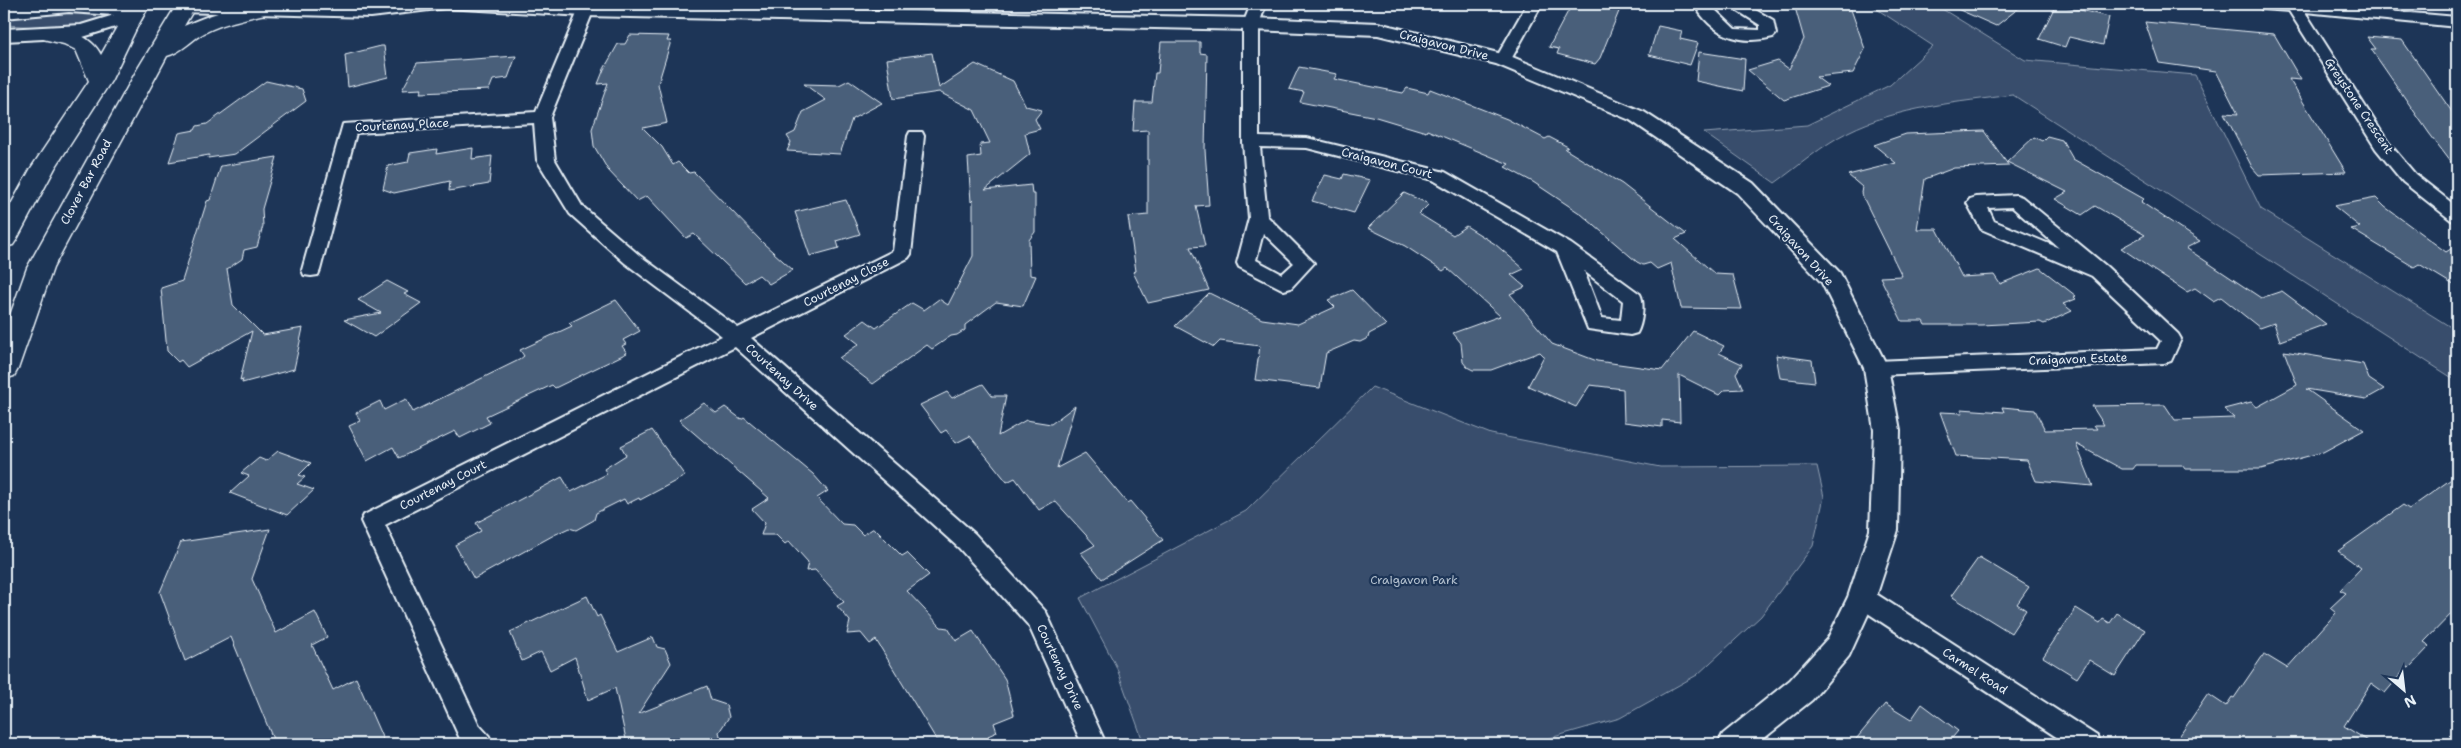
<svg xmlns="http://www.w3.org/2000/svg" width="2461" height="748" font-family="'Shantell Sans',sans-serif">
	<style>
		.green { fill: #374d6c; stroke: #909fb2 }
		.building { fill: #495e7a; stroke: #e8f1f8 }
		.lines { fill: none; stroke-linecap: round; stroke-linejoin: round }
		.minor-casing { stroke: #e8f1f8; stroke-width: 4 }
		.tertiary-casing { stroke: #e8f1f8; stroke-width: 4 }
		.secondary-casing { stroke: #e8f1f8; stroke-width: 3 }
		.minor { fill: #1d3557; fill-rule: evenodd }
		.tertiary { fill: #1d3557; fill-rule: evenodd }
		.secondary { fill: #1d3557; fill-rule: evenodd }
		.labels { text-anchor: middle; stroke-width: 4.5; stroke-linejoin: round; paint-order: stroke }
		.street-label { font-size: 12px; fill: #e8f1f8; stroke: #1d3557 }
		.park-label { font-size: 12px; fill: #b3c0ce; stroke: #1d3557 }
	</style>
	<rect width="100%" height="100%" fill="#1d3557"/>
	<filter id="ink" filterUnits="userSpaceOnUse"><feTurbulence type="fractalNoise" baseFrequency=".02" numOctaves="2"/><feDisplacementMap in="SourceGraphic" scale="10" xChannelSelector="R" yChannelSelector="G"/><feConvolveMatrix kernelMatrix="1 2 1 2 8 2 1 2 1" color-interpolation-filters="sRGB"/></filter>
	<g filter="url(#ink)">
		<g class="green">
			<path d="M1869 4H1934L2025 60 2195 75 2261 209 2457 331V381L2013 95C1959 102 1897 107 1848 132 1822 145 1799 166 1775 183L1704 133 1807 125 1890 85 1933 46Z"/>
			<path d="M76 10 109 15C88 33 30 26 4 25V17Z"/>
			<path d="M1372 387 1491 434 1660 467 1817 466 1824 497 1813 546 1761 616 1697 675 1620 718 1529 744H1144L1116 666 1080 598 1246 511Z"/>
		</g>
		<g class="building">
			<path d="M1572 4H1622L1600 58 1595 64 1557 54 1559 49 1549 47Z"/>
			<path d="M1794 4H1849L1865 49 1853 73 1816 77 1828 86 1784 100 1748 70 1778 61 1789 69 1804 39Z"/>
			<path d="M1946 4H2024L1996 26Z"/>
			<path d="M2056 4 2109 17 2103 45 2069 37 2065 47 2039 39Z"/>
			<path d="M2145 22 2274 34 2301 80 2289 79 2346 172 2259 175 2252 167 2224 113 2238 114 2216 71 2159 63Z"/>
			<path d="M1658 26 1682 31 1680 39 1698 43 1690 65 1649 55Z"/>
			<path d="M630 35 669 36 667 41H671L658 84 667 123 643 128 662 147 673 165 678 162 689 173 694 172 763 243 793 270 769 284 759 275 745 283 694 234 686 238 647 196 637 201 608 170 594 146 592 129 608 83 598 84 604 69 618 44H625Z"/>
			<path d="M2367 37 2402 40 2457 119V170L2429 133 2371 49H2376Z"/>
			<path d="M1161 42H1200V53L1207 54 1205 150 1209 205 1196 206 1205 246 1190 247 1209 290 1148 303 1133 272 1136 271 1128 217 1148 215V130L1133 131 1135 102H1152L1155 73H1158Z"/>
			<path d="M381 46H384L388 77 348 87 345 55Z"/>
			<path d="M1699 52 1745 59 1743 91 1696 81Z"/>
			<path d="M932 53 939 88 975 64 1013 81 1026 106 1042 110 1035 119 1040 129 1025 133 1030 154 985 190 1031 185 1032 194H1035V232L1029 240 1030 275 1036 276 1023 306 996 302 965 325V330L957 335 951 336 932 349 927 345 873 384 839 358 859 344 846 334 865 320 876 328 912 303 924 310 939 299 948 305 973 256V200L971 202 968 158 981 156 980 144 990 143 974 110 939 92 893 99 887 59Z"/>
			<path d="M516 56 508 78 493 80 489 90 420 93 422 89 402 90 417 63Z"/>
			<path d="M1299 67 1337 74 1334 79 1403 93 1407 88 1428 93 1430 89 1507 119 1545 139 1549 137 1568 147 1565 149 1622 184 1686 234 1675 239 1715 274 1733 275 1742 309 1681 308 1671 263 1657 269 1650 263 1643 265 1637 262 1581 214 1533 182 1505 167 1509 164 1427 130 1426 132 1376 117 1300 102 1304 92 1289 89Z"/>
			<path d="M849 80 882 103 852 119 840 154 787 151 791 142 787 136 795 132 803 112 826 100 804 84 839 85Z"/>
			<path d="M266 81 302 89 306 101 235 154 208 158 209 155 169 162 179 133 195 130 197 126 207 124Z"/>
			<path d="M1984 131 2009 166 1954 168 1925 179 1917 229H1937L1962 277 1994 275 2000 284 2040 268 2076 296 2074 297 2076 299 2063 304 2072 311 2044 324 2040 322 1981 325H1925L1923 321H1902L1880 277 1902 276 1861 193 1862 187 1848 175 1896 163 1874 145 1906 134Z"/>
			<path d="M2047 136 2062 140 2073 159 2144 199 2141 202 2200 241 2186 248 2261 298 2282 291 2326 324 2280 341 2274 323 2260 328 2221 297 2213 301 2195 288 2187 292 2153 270 2121 248 2145 235 2095 206 2082 215 2055 199 2067 192 2007 162 2034 137 2042 141Z"/>
			<path d="M473 148 472 159 492 156 489 184 449 191 450 181 394 193 383 189 388 166 408 162 410 153 437 149 436 154Z"/>
			<path d="M277 157 262 209 263 226 257 247 244 250 242 259 227 269 233 305 263 335 303 328 294 369 242 383 243 379 240 380 252 331 187 367 181 360 178 362 167 351 161 288 182 281 207 201 210 200 221 166Z"/>
			<path d="M1344 174 1370 180 1354 213 1312 201 1325 175 1342 179Z"/>
			<path d="M1404 193 1429 204 1419 214 1453 235 1466 226 1495 244 1524 269 1511 275 1525 287 1510 294 1552 344 1597 361 1662 370 1693 331 1724 346 1719 353 1742 364 1736 373 1743 389 1724 390 1719 395 1679 375 1680 422 1662 420V427L1624 422 1623 389 1590 385 1576 407 1528 386 1544 356 1540 352 1491 370H1473L1467 367 1463 362 1461 343 1453 333 1500 316 1447 268 1443 271 1405 246 1368 228Z"/>
			<path d="M2376 198 2385 207 2446 252 2457 245V287L2419 264 2414 267 2351 229 2360 227 2334 206Z"/>
			<path d="M846 200 860 234 837 241 839 248 810 256 795 212Z"/>
			<path d="M387 281 408 292 404 294 421 303 374 337 344 320 381 313 358 300Z"/>
			<path d="M1352 290 1386 325 1369 334 1368 338 1360 342 1354 341 1326 353 1320 388 1255 380 1260 346 1220 341 1214 347 1175 326 1209 293 1262 319 1298 324 1335 307 1328 300Z"/>
			<path d="M616 300 640 331 623 340 626 344 622 346 627 353 555 388 552 385 486 416 490 423 460 438 455 431 399 458 393 447 367 461 349 426 360 421 356 413 380 401 384 410 406 399 413 412 519 360 524 356 520 350 572 326 569 323Z"/>
			<path d="M2284 351 2363 364 2369 379 2384 389 2366 399 2306 389 2364 430 2323 452 2261 469H2185L2182 465H2136L2133 469H2122L2076 444 2093 486 2036 481 2027 460 1956 456 1940 412 1963 413 1961 409 2004 412 2002 407 2035 410 2045 430 2097 429 2094 425H2104L2092 406 2165 405 2175 420 2234 418 2224 409 2251 402 2257 407 2297 385Z"/>
			<path d="M1776 355 1812 360 1815 382 1780 378Z"/>
			<path d="M983 384 992 396H1006L998 436 1026 420 1051 424 1075 406 1057 468 1085 453 1127 503 1130 501 1163 540 1102 579 1081 553 1095 545 1055 501 1039 510 1015 478 1007 482 970 436 956 443 946 430 941 433 920 405 947 392 952 398Z"/>
			<path d="M704 403 716 413 725 407 741 419 744 417 813 474 828 491 817 498 842 524 853 525 863 535 874 528 902 556 907 553 929 575 907 591 941 627 948 628 956 641 973 631 1005 679 1014 715 994 723 997 732 988 736 990 744H939L876 640 870 644 861 633 847 634 850 621 837 606 844 602 815 570 806 571 808 562 789 541 785 544 776 535H761L765 523 752 509 769 498 679 420Z"/>
			<path d="M652 430 685 476 640 500 639 498 627 504 624 499 596 513 594 520 576 530 569 528 554 535 474 579 455 545 481 531 476 523 562 477 571 492 607 474 604 469 626 455 621 446Z"/>
			<path d="M278 451 311 463 299 475 305 477 297 484 314 490 287 515 230 493 249 476 241 473 259 458 266 461Z"/>
			<path d="M2457 475V608L2424 642 2430 646 2409 668 2407 667 2385 693 2371 683 2344 726 2373 744H2174L2208 694 2226 706 2232 697 2234 698 2264 654 2287 668 2336 613 2330 608 2346 593 2340 590 2361 568 2338 551 2403 505 2409 509Z"/>
			<path d="M270 529 252 579 276 633 315 612 327 637 312 645 333 690 356 678 385 744H275L231 637 185 661 160 592 181 542Z"/>
			<path d="M1979 557 2029 587 2017 604 2026 610 2011 633 1951 596Z"/>
			<path d="M587 596 597 617 600 615 618 652 653 637 657 647 665 649 671 663 638 714 707 686 711 700 726 705 729 717 719 732 721 739 708 744H627L615 688 588 700 575 657 550 670 541 652 522 661 510 632Z"/>
			<path d="M2076 608 2100 623 2103 619 2110 623 2117 613 2145 630 2115 676 2089 660 2077 678 2043 657Z"/>
			<path d="M1885 704 1911 720 1922 704 1958 731 1947 744H1852Z"/>
		</g>
		<g class="lines">
			<defs>
				<g id="minor">
					<path d="M581 4H596L550 117 555 160 582 206 639 255 738 328 893 251 908 136 910 132H922L924 136 911 254 908 258 751 338 975 534 1046 612 1106 744H1082L1029 626 959 548 735 347 385 525 479 725 489 736 492 744H464L461 741 361 521 364 515 722 336 625 263 570 214 537 160 534 123 356 133 320 270 318 275 311 276 304 275 302 270 343 124 536 112Z"/>
					<path d="M1251 4H1266L1259 24V137L1307 138 1445 172 1571 244 1640 294C1645 303 1642 324 1637 333L1630 335 1588 329 1557 252 1433 180 1307 148 1260 147 1267 216 1314 263 1291 288 1284 290 1239 267 1237 263 1249 218 1243 142V24ZM1263 233 1294 263 1282 274 1256 260ZM1584 271 1623 301 1621 320 1602 318Z"/>
					<path d="M1527 4H1542L1509 63H1497L1495 60Z"/>
					<path d="M1694 4H1709L1735 29 1760 30V25L1727 4H1745L1773 20 1776 34 1773 37C1739 46 1711 34 1694 4Z"/>
					<path d="M2254 4H2308L2457 17V27L2305 12 2388 142 2415 174 2457 207V222L2451 220 2403 182 2376 149 2289 11 2262 9Z"/>
					<path d="M2016 195 2022 197 2106 266 2178 334 2181 339 2171 361 2164 363 1876 375 1869 373 1866 368 1869 363 1876 361 2157 349 2161 341 2092 276 1981 229 1967 203 1970 199 1976 197ZM2012 207 2059 248 1994 221 1988 208Z"/>
					<path d="M1862 587 1870 590 2097 736 2100 744H2067L1854 604 1850 597 1854 590Z"/>
				</g>
				<g id="tertiary">
					<path d="M26 4H113L141 11 143 15 141 19 83 37 4 41V29L81 25 114 15 69 12 4 18V6Z"/>
					<path d="M179 4H571L1251 18 1378 23 1510 56 1644 112 1753 183 1840 273 1888 368 1900 430 1898 530 1876 597 1849 656 1812 700 1757 744H1718L1723 734 1790 680 1828 638 1848 597 1870 530 1874 430 1864 368 1822 283 1737 193 1630 120 1496 64 1378 35 1251 30 584 16 446 8 371 17 178 12 176 8Z"/>
				</g>
				<g id="secondary">
					<path d="M59 4H86L83 8 68 11 61 9Z"/>
					<path d="M130 4H150L136 29 111 81 55 168 17 239 13 245 4 247V217L31 168 89 81 76 50 64 44 39 38 35 34 39 30C61 24 91 35 101 55Z"/>
					<path d="M177 4H197L184 26C213 12 246 4 278 4L280 7 277 11C254 17 228 21 206 32 193 38 181 53 167 56L53 268 18 369 14 376 4 379V332L27 268 137 70Z"/>
				</g>
			</defs>
			<use href="#minor" class="minor-casing"/>
			<use href="#tertiary" class="tertiary-casing"/>
			<use href="#secondary" class="secondary-casing"/>
			<use href="#minor" class="minor"/>
			<use href="#tertiary" class="tertiary"/>
			<use href="#secondary" class="secondary"/>
		</g>
	</g>
	<g class="labels">
		<g class="street-label">
			<text transform="translate(1444 45) rotate(14)" y="4">Craigavon Drive</text>
			<text transform="translate(2359 106) rotate(56)" y="4">Greystone Crescent</text>
			<text transform="translate(402 125) rotate(-3)" y="4">Courtenay Place</text>
			<text transform="translate(1387 163) rotate(14)" y="4">Craigavon Court</text>
			<text transform="translate(86 182) rotate(-62)" y="4">Clover Bar Road</text>
			<text transform="translate(1801 250) rotate(48)" y="4">Craigavon Drive</text>
			<text transform="translate(846 282) rotate(-27)" y="4">Courtenay Close</text>
			<text transform="translate(2078 359) rotate(-2)" y="4">Craigavon Estate</text>
			<text transform="translate(782 377) rotate(42)" y="4">Courtenay Drive</text>
			<text transform="translate(443 485) rotate(-27)" y="4">Courtenay Court</text>
			<text transform="translate(1060 667) rotate(65)" y="4">Courtenay Drive</text>
			<text transform="translate(1975 671) rotate(33)" y="4">Carmel Road</text>
		</g>
		<g class="park-label">
			<text x="1414" y="584">Craigavon Park</text>
		</g>
	</g>
	<rect width="2461" height="748" fill="none" stroke="#1d3557" stroke-width="20"/>
	<rect x="10" y="10" width="2441" height="728" fill="none" stroke="#e8f1f8" stroke-width="2" filter="url(#ink)"/>
	<g transform="translate(2404 690) rotate(152)" stroke="#1d3557" stroke-width="4" paint-order="stroke">
	<path d="M0-4L9 19L0 12L-9 19Z" fill="#e8f1f8"/>
	<text y="-8" font-size="14" font-weight="bold" text-anchor="middle" fill="#e8f1f8">N</text>
	</g>
</svg>
